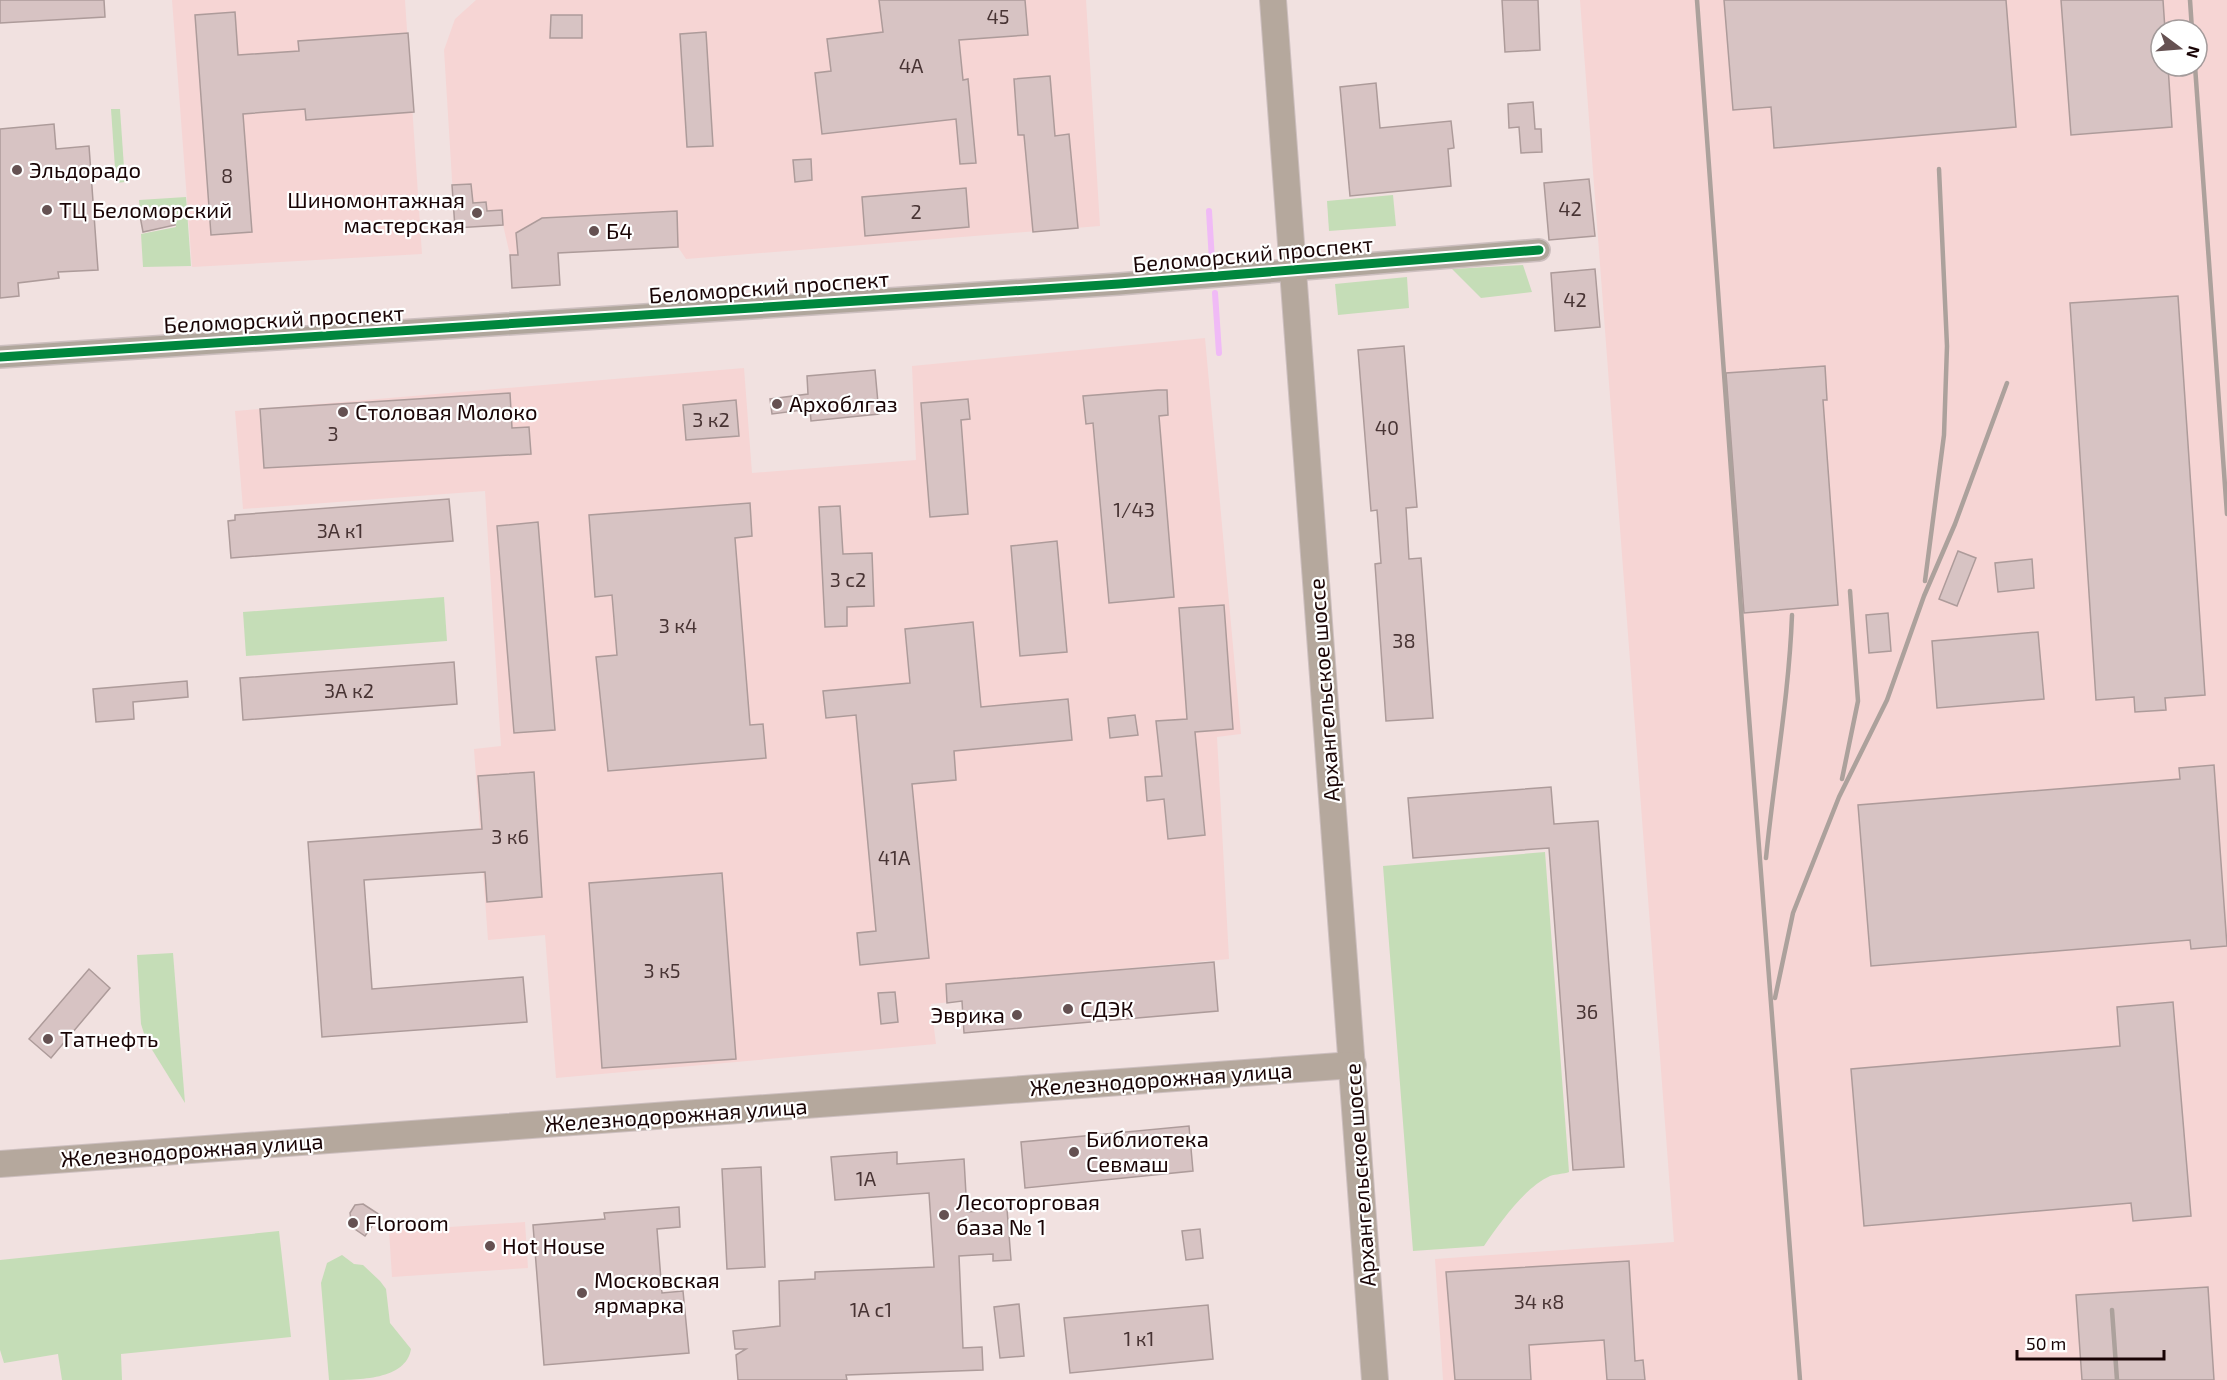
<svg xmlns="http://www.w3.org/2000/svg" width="2227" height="1380" font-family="'Exo 2',sans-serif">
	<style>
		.built { fill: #f6d5d4; fill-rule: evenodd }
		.green { fill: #c5ddb7 }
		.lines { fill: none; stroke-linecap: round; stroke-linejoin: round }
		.stream { stroke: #f0baf6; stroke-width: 6 }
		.building { fill: #d7c3c3; stroke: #ad9b9a; stroke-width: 1.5 }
		.minor-casing { stroke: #cdbfbf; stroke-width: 24 }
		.major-casing { stroke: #cdbfbf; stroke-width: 28 }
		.minor { stroke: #b0a69c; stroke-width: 21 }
		.major { stroke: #b5a89d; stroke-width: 26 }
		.rail { stroke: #aca19c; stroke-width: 4.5 }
		.cycleway-casing { stroke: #fff; stroke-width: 13 }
		.cycleway { stroke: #00873e; stroke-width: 9 }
		.poi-dot { fill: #655152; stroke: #fff; stroke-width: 2 }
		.labels { text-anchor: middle; stroke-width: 4.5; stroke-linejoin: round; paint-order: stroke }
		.number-label { font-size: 20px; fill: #483434 }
		.poi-label { font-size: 22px; fill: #190405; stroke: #fff; text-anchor: start }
		.street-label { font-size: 22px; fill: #190405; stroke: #fff }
	</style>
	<rect width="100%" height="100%" fill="#f1e1e0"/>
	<g class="built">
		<path d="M172 0H405L422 254 192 267Z"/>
		<path d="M476 0H1086L1100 226 686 259 678 247 561 253H558L560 285 512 288 510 255 503 225 455 228 444 50 455 19Z"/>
		<path d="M1580 0H2227V1380H1443L1435 1259 1674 1242ZM2161 30H2197V66H2161Z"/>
		<path d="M1205 338 1241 734 1217 737 1229 959 961 984 962 1001 931 1004 936 1044 556 1078 545 935 488 940 474 749 501 746 485 491 243 509 235 411 744 368 752 473 916 460 912 366Z"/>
		<path d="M525 1222 528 1268 392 1277 389 1231Z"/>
	</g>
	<g class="green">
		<path d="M111 109H120L125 182 116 183Z"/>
		<path d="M1393 195 1396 226 1329 231 1327 201Z"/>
		<path d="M186 197 191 266 143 267 141 234 176 227 173 209 140 215 139 200Z"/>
		<path d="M1523 265 1532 292 1481 298 1452 269Z"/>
		<path d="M1407 277 1409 308 1338 315 1335 284Z"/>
		<path d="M444 597 447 641 246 656 243 612Z"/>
		<path d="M1545 852 1569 1172C1564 1174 1556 1174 1550 1176 1524 1188 1500 1223 1484 1246L1413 1251 1383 866Z"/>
		<path d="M173 953 185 1103 146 1040 141 1024 137 955Z"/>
		<path d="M279 1231 291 1337 121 1354 122 1380H62L58 1354 4 1363 0 1350V1260Z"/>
		<path d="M342 1255 354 1264 363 1265 380 1281 386 1289 390 1323 411 1349C406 1380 359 1380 329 1380L321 1283 327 1263Z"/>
	</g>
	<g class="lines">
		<g class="stream">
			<path d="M1209 211 1212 261"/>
			<path d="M1215 293 1219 353"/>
		</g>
	</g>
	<g class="building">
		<path d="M0 0H104L105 17 0 23Z"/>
		<path d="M879 0H1025L1028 35 959 40 963 80 968 79 976 163 960 164 956 119 822 134 815 73 831 71 827 39 883 32Z"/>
		<path d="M1502 0H1538L1540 50 1505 52Z"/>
		<path d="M1724 0H2006L2016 127 1774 148 1771 107 1733 110Z"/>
		<path d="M2061 0H2163L2165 30H2161V66H2168L2172 127 2071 135Z"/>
		<path d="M235 12 238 55 299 51 298 41 408 33 414 112 306 120 305 109 243 114 252 232 211 235 195 15Z"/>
		<path d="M551 15H582V38H550Z"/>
		<path d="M706 32 713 146 687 147 680 34Z"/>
		<path d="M1050 76 1055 136 1069 134 1078 228 1033 232 1024 135H1018L1014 79Z"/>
		<path d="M1376 83 1380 128 1451 121 1454 148 1448 149 1451 186 1350 196 1340 87Z"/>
		<path d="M1533 102 1535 129H1541L1542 152 1521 153 1519 127 1509 128 1508 104Z"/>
		<path d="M54 124 56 149 89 146 98 270 58 272 59 278 18 283 19 296 0 298V129Z"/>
		<path d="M811 159 812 180 795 182 793 160Z"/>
		<path d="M1589 179 1595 236 1549 240 1544 183Z"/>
		<path d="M471 184 473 203 486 202 487 211 502 210 503 225 455 228 452 185Z"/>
		<path d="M966 188 969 227 865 236 862 197Z"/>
		<path d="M172 210 175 225 143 232 140 216Z"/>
		<path d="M677 211 678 247 558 253 560 285 512 288 510 255H518L516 233 542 218Z"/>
		<path d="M1595 269 1600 327 1555 331 1551 273Z"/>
		<path d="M2178 296 2205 695 2165 698 2166 710 2135 712 2134 697 2096 700 2070 303Z"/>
		<path d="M1404 346 1417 507 1406 508 1409 559 1421 558 1433 718 1386 721 1375 564 1381 563 1377 510 1371 511 1358 350Z"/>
		<path d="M1825 366 1827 400H1823L1838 605 1744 613 1726 373Z"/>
		<path d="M875 370 879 414 811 421 810 409 772 414 770 399 808 394 807 376Z"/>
		<path d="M1158 390H1167L1168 415 1159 416 1174 597 1109 603 1093 423 1086 424 1083 396Z"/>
		<path d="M510 393 512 428 529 427 531 454 264 468 260 409Z"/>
		<path d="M968 399 970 419 961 420 968 514 930 517 921 403Z"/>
		<path d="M736 400 739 436 686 440 683 405Z"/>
		<path d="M449 499 453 541 231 558 228 521 235 520V515Z"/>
		<path d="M750 503 752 536 735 538 750 725 763 724 766 758 608 771 596 657 617 655 612 595 595 597 589 515Z"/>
		<path d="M840 506 843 554 872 553 874 606 847 607V626L825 627 819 507Z"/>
		<path d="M538 522 555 730 514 733 497 526Z"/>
		<path d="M1057 541 1067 652 1020 656 1011 546Z"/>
		<path d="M1958 551 1976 558 1957 606 1939 599Z"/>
		<path d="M2032 559 2034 588 1998 592 1995 563Z"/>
		<path d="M1224 605 1233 729 1195 732 1205 835 1168 839 1164 799 1147 801 1145 777 1162 776 1156 721 1187 719 1179 608Z"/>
		<path d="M1888 613 1891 651 1869 653 1866 615Z"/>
		<path d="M973 622 981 707 1068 699 1072 740 954 751 956 780 912 784 929 958 860 965 857 933 876 931 856 715 826 718 823 691 910 683 905 629Z"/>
		<path d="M2038 632 2044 699 1937 708 1932 641Z"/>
		<path d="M454 662 457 704 243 720 240 678Z"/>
		<path d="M187 681 188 697 133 702 134 719 96 722 93 689Z"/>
		<path d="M1135 715 1138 735 1110 738 1108 718Z"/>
		<path d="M2214 765 2227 946 2191 949 2190 940 1871 966 1858 805 2180 779 2179 768Z"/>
		<path d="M534 772 542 897 487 902 485 872 364 880 372 989 523 977 527 1022 322 1037 308 842 482 829 478 776Z"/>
		<path d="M1551 787 1554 824 1598 821 1624 1167 1573 1170 1549 848 1413 858 1408 798Z"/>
		<path d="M722 873 736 1059 602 1068 589 883Z"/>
		<path d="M1214 962 1218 1011 964 1033 962 1001 947 1003 946 984Z"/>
		<path d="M89 969 110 988 51 1058 29 1039Z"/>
		<path d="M895 992 898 1022 881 1024 878 993Z"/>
		<path d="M2173 1002 2191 1216 2133 1221 2131 1203 1864 1226 1851 1069 2120 1046 2117 1007Z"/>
		<path d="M1189 1126 1193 1171 1025 1188 1021 1142Z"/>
		<path d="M897 1152V1164L964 1159 967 1212 1007 1209 1011 1260 993 1261V1254L959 1256 963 1348 982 1347 983 1370 846 1375 847 1380H738L736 1355 746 1349H735L733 1331 780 1326 779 1281 815 1279V1272L934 1267 929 1193 835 1200 831 1157Z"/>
		<path d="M761 1167 765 1267 727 1269 722 1169Z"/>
		<path d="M363 1204 380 1215 365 1236 352 1227 350 1213 355 1205Z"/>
		<path d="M679 1207 680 1227 657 1229 662 1293 683 1291 689 1353 544 1365 533 1225 605 1219 604 1213Z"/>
		<path d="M1200 1229 1203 1258 1186 1260 1182 1231Z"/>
		<path d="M1629 1261 1635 1361 1643 1360 1645 1380H1607L1604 1340 1529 1345 1531 1380H1455L1446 1272Z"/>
		<path d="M2208 1287 2214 1380H2082L2076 1295Z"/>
		<path d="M1019 1304 1024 1356 1000 1358 994 1307Z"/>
		<path d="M1208 1305 1213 1359 1070 1373 1064 1318Z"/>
	</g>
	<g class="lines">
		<defs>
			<path id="minor" d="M0 357 1119 284 1539 250"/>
			<g id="major">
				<path d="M1273 0 1375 1380"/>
				<path d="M0 1164 1353 1065"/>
			</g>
		</defs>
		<use href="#minor" class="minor-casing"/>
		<use href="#major" class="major-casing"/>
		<use href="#minor" class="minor"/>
		<use href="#major" class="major"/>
		<g class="rail">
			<path d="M1697 0 1746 678 1800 1380"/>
			<path d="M2190 0 2192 30"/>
			<path d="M2195 66 2227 514"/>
			<path d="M1925 581 1944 435 1947 346 1939 169"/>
			<path d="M1842 779 1858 701 1850 591"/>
			<path d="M1766 858C1774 777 1789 696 1792 615"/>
			<path d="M1775 998 1793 913 1839 797 1887 700 1924 596 1955 524 2007 383"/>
			<path d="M2112 1310 2117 1380"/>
		</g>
		<defs>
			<path id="cycleway" d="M0 357 1119 284 1539 250"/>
		</defs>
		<use href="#cycleway" class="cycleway-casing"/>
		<use href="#cycleway" class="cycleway"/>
	</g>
	<g class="poi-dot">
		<circle cx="17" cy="170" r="6"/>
		<circle cx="47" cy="210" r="6"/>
		<circle cx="477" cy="213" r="6"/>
		<circle cx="594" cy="231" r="6"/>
		<circle cx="777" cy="404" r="6"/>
		<circle cx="343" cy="412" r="6"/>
		<circle cx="1068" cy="1009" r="6"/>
		<circle cx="1017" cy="1015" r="6"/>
		<circle cx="48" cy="1039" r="6"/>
		<circle cx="1074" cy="1152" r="6"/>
		<circle cx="944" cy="1215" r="6"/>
		<circle cx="353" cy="1223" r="6"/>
		<circle cx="490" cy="1246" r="6"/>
		<circle cx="582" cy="1293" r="6"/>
	</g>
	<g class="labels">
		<g class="number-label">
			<text x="998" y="24">45</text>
			<text x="911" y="73">4А</text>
			<text x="227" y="183">8</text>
			<text x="1570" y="216">42</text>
			<text x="916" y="219">2</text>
			<text x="1575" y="307">42</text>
			<text x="711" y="427">3 к2</text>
			<text x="1387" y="435">40</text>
			<text x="333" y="441">3</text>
			<text x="1134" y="517">1/43</text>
			<text x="340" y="538">3А к1</text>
			<text x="848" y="587">3 с2</text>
			<text x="678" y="633">3 к4</text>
			<text x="1404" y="648">38</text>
			<text x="349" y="698">3А к2</text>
			<text x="510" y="844">3 к6</text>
			<text x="894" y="865">41А</text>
			<text x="662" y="978">3 к5</text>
			<text x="1587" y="1019">36</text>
			<text x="866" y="1186">1А</text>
			<text x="1539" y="1309">34 к8</text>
			<text x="871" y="1317">1А с1</text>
			<text x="1139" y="1346">1 к1</text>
		</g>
		<g class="poi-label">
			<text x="29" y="178">Эльдорадо</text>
			<text x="465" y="208" text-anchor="end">Шиномонтажная<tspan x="465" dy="25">мастерская</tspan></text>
			<text x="59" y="218">ТЦ Беломорский</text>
			<text x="606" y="239">Б4</text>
			<text x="789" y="412">Архоблгаз</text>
			<text x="355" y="420">Столовая Молоко</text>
			<text x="1080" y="1017">СДЭК</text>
			<text x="1005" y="1023" text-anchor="end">Эврика</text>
			<text x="60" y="1047">Татнефть</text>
			<text x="1086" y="1147">Библиотека<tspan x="1086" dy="25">Севмаш</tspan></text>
			<text x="956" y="1210">Лесоторговая<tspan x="956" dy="25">база № 1</tspan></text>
			<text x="365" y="1231">Floroom</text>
			<text x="502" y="1254">Hot House</text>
			<text x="594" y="1288">Московская<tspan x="594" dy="25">ярмарка</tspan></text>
		</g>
		<g class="street-label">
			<text transform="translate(1253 254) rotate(-5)" y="8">Беломорский проспект</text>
			<text transform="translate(769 287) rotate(-4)" y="8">Беломорский проспект</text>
			<text transform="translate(284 319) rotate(-3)" y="8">Беломорский проспект</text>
			<text transform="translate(1324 690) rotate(-94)" y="8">Архангельское шоссе</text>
			<text transform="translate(1161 1079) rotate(-4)" y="8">Железнодорожная улица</text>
			<text transform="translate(676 1115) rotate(-4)" y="8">Железнодорожная улица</text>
			<text transform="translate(192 1150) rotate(-4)" y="8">Железнодорожная улица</text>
			<text transform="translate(1360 1175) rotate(-94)" y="8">Архангельское шоссе</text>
		</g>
	</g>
	<g transform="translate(2179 48) rotate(106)"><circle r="28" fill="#ffffff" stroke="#a39b9b" stroke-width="1.5"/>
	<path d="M0-4.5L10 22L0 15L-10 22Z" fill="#655152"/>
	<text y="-9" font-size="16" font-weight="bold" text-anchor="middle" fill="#190405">N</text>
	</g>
	<path d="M2017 1350v9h147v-9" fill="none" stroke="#190405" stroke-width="3"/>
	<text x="2026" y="1350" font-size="18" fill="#190405" stroke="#ffffff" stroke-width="4.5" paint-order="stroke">50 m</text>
</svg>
